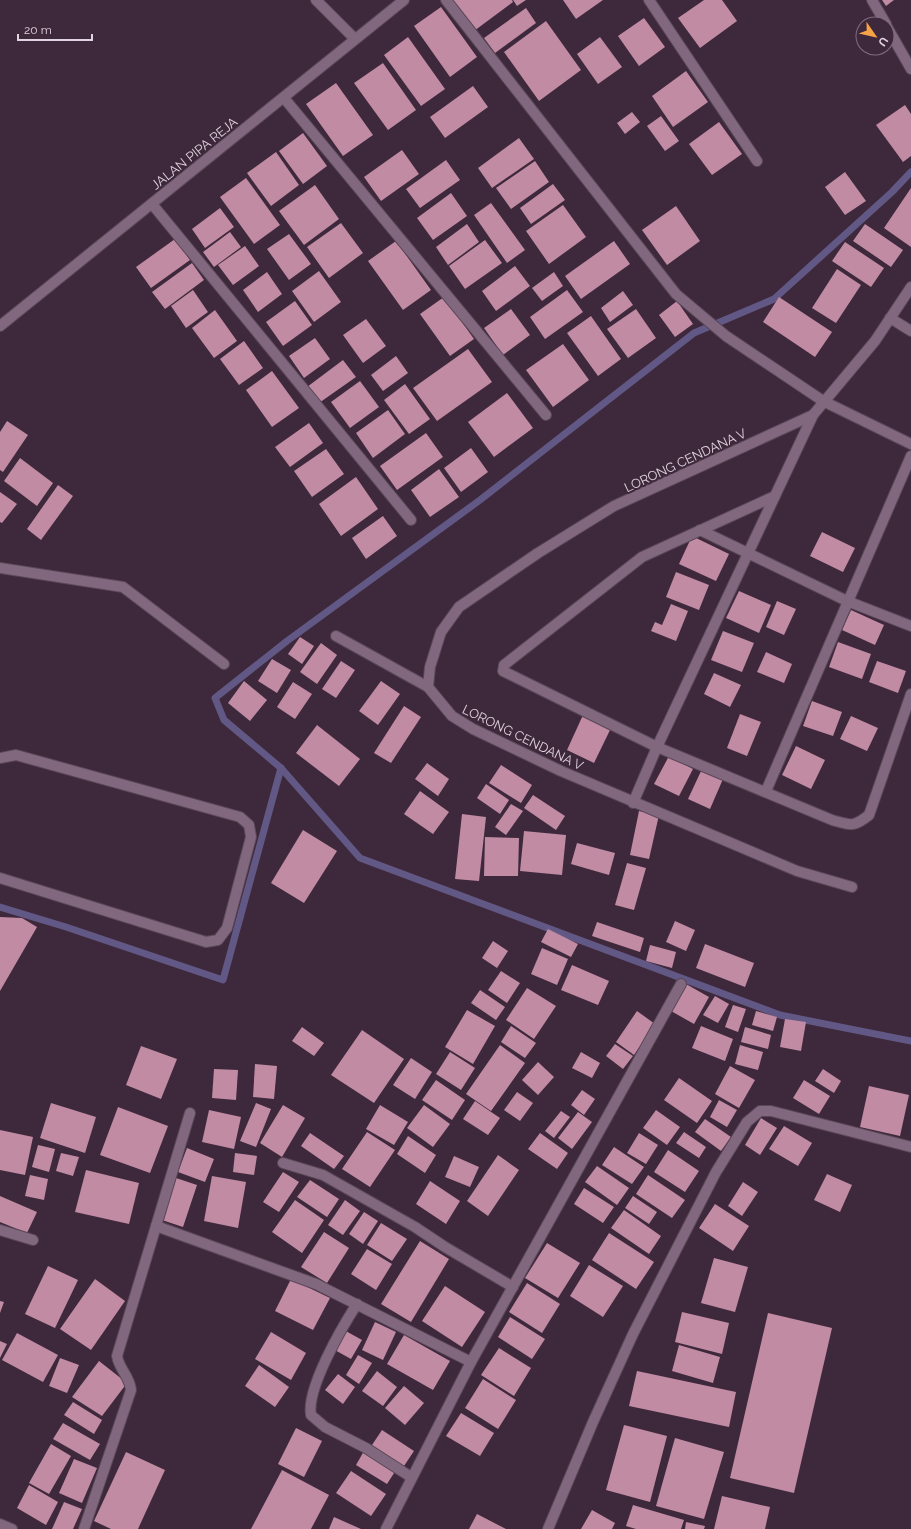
<svg xmlns="http://www.w3.org/2000/svg" width="911" height="1529" font-family="Raleway,sans-serif">
	<style>
		.lines { fill: none; stroke-linecap: round; stroke-linejoin: round }
		.stream { stroke: #625885; stroke-width: 7 }
		.building { fill: #c18ba4 }
		.minor-casing { stroke: #594757; stroke-width: 12 }
		.minor { stroke: #82687e; stroke-width: 10 }
		.labels { text-anchor: middle; stroke-width: 4; stroke-linejoin: round; paint-order: stroke }
		.street-label { font-size: 13px; fill: #e1d3df; stroke: #3e283b }
	</style>
	<rect width="100%" height="100%" fill="#3e283b"/>
	<g class="lines">
		<g class="stream">
			<path d="M911 172 892 192 774 299 694 333 480 500 287 641 215 698 224 720 281 768 360 858 780 1015 911 1041"/>
			<path d="M0 907 66 927 223 980 281 768"/>
		</g>
	</g>
	<g class="building">
		<path d="M452 0H512L513 2 474 31Z"/>
		<path d="M513 0H526L517 6Z"/>
		<path d="M563 0H603L576 19Z"/>
		<path d="M704 0H722L737 21 700 48 678 18Z"/>
		<path d="M882 0H894L886 6Z"/>
		<path d="M441 7 477 57 450 77 414 26Z"/>
		<path d="M526 8 536 23 495 53 484 38Z"/>
		<path d="M644 18 665 47 639 66 618 36Z"/>
		<path d="M546 21 581 70 539 101 504 52Z"/>
		<path d="M408 37 445 89 421 106 384 55Z"/>
		<path d="M600 37 622 67 598 84 577 54Z"/>
		<path d="M383 63 416 110 388 130 354 83Z"/>
		<path d="M686 71 708 102 673 127 652 96Z"/>
		<path d="M336 83 373 135 343 156 306 104Z"/>
		<path d="M473 86 488 107 445 138 430 117Z"/>
		<path d="M905 105 911 114V156L903 162 876 125Z"/>
		<path d="M632 112 640 122 625 134 617 123Z"/>
		<path d="M661 116 679 141 665 151 647 126Z"/>
		<path d="M719 122 742 154 712 175 689 144Z"/>
		<path d="M303 133 327 166 303 184 279 151Z"/>
		<path d="M519 138 534 159 492 188 478 168Z"/>
		<path d="M402 150 419 174 381 201 364 177Z"/>
		<path d="M276 152 299 185 271 206 247 173Z"/>
		<path d="M446 160 460 180 420 208 406 189Z"/>
		<path d="M535 161 549 182 511 209 496 188Z"/>
		<path d="M845 172 866 201 845 215 825 187Z"/>
		<path d="M246 178 280 225 254 244 220 197Z"/>
		<path d="M553 184 565 200 531 224 520 208Z"/>
		<path d="M315 185 339 219 304 245 279 211Z"/>
		<path d="M911 188V247L884 228Z"/>
		<path d="M451 193 467 216 433 240 417 218Z"/>
		<path d="M491 203 525 250 507 263 474 215Z"/>
		<path d="M563 205 586 237 549 264 526 231Z"/>
		<path d="M676 206 700 241 667 265 642 230Z"/>
		<path d="M220 208 234 227 205 248 192 229Z"/>
		<path d="M341 223 363 253 329 278 307 247Z"/>
		<path d="M467 224 479 242 448 265 436 247Z"/>
		<path d="M865 224 903 250 891 267 853 241Z"/>
		<path d="M230 232 241 247 214 267 203 252Z"/>
		<path d="M289 234 311 264 289 280 267 249Z"/>
		<path d="M175 239 190 260 151 288 136 267Z"/>
		<path d="M485 240 502 263 465 289 449 266Z"/>
		<path d="M396 241 431 290 403 310 368 261Z"/>
		<path d="M614 241 630 264 581 299 565 276Z"/>
		<path d="M845 242 884 268 871 287 832 261Z"/>
		<path d="M245 246 259 266 233 285 218 265Z"/>
		<path d="M192 263 204 280 165 309 152 292Z"/>
		<path d="M515 266 530 286 496 311 482 291Z"/>
		<path d="M837 269 861 285 836 323 812 308Z"/>
		<path d="M319 271 341 302 314 322 292 291Z"/>
		<path d="M267 272 282 294 258 312 243 290Z"/>
		<path d="M554 272 563 286 542 301 532 288Z"/>
		<path d="M193 290 208 312 186 328 171 306Z"/>
		<path d="M567 290 583 312 545 339 530 317Z"/>
		<path d="M623 291 633 305 610 322 601 308Z"/>
		<path d="M444 297 474 339 450 356 420 314Z"/>
		<path d="M779 297 832 332 815 357 763 322Z"/>
		<path d="M295 301 312 325 283 346 266 322Z"/>
		<path d="M677 301 693 324 675 337 659 315Z"/>
		<path d="M511 309 530 335 503 355 484 328Z"/>
		<path d="M636 309 656 338 628 358 607 329Z"/>
		<path d="M215 310 237 341 214 358 192 328Z"/>
		<path d="M591 316 621 359 598 376 567 333Z"/>
		<path d="M366 319 386 346 363 363 343 335Z"/>
		<path d="M315 338 330 359 304 378 289 356Z"/>
		<path d="M244 341 263 368 239 385 220 359Z"/>
		<path d="M563 344 589 380 553 407 526 370Z"/>
		<path d="M468 349 492 382 437 421 413 388Z"/>
		<path d="M396 356 408 373 383 391 371 375Z"/>
		<path d="M343 360 356 377 319 403 307 387Z"/>
		<path d="M272 371 299 408 272 427 246 390Z"/>
		<path d="M360 381 379 407 350 428 331 402Z"/>
		<path d="M405 384 430 419 409 434 384 400Z"/>
		<path d="M507 393 533 428 494 457 468 422Z"/>
		<path d="M388 410 405 434 373 458 356 433Z"/>
		<path d="M7 421 28 435 3 472 0 470V432Z"/>
		<path d="M309 423 323 443 290 467 275 447Z"/>
		<path d="M426 433 443 457 397 490 380 466Z"/>
		<path d="M471 448 488 472 461 492 444 468Z"/>
		<path d="M326 449 344 474 312 497 294 471Z"/>
		<path d="M20 458 53 483 37 506 4 481Z"/>
		<path d="M439 469 459 497 430 517 411 490Z"/>
		<path d="M356 477 378 509 341 536 319 504Z"/>
		<path d="M58 485 73 496 41 540 27 529Z"/>
		<path d="M0 492 17 504 2 523 0 522Z"/>
		<path d="M383 516 397 536 366 559 352 538Z"/>
		<path d="M822 532 855 548 843 572 810 556Z"/>
		<path d="M692 536 729 554 716 581 679 564Z"/>
		<path d="M676 572 709 585 699 610 666 597Z"/>
		<path d="M739 591 771 605 759 633 726 618Z"/>
		<path d="M777 601 796 609 784 635 766 627Z"/>
		<path d="M671 604 688 611 676 641 651 631 655 622 662 625Z"/>
		<path d="M851 610 884 625 875 645 842 630Z"/>
		<path d="M723 631 754 643 742 672 711 660Z"/>
		<path d="M300 637 314 646 302 664 288 654Z"/>
		<path d="M838 642 871 654 862 679 829 667Z"/>
		<path d="M321 643 337 655 317 684 300 672Z"/>
		<path d="M766 652 792 664 784 683 757 672Z"/>
		<path d="M272 659 291 670 277 693 258 681Z"/>
		<path d="M341 661 355 670 336 698 322 689Z"/>
		<path d="M877 661 906 671 898 693 869 682Z"/>
		<path d="M714 673 741 685 730 707 704 694Z"/>
		<path d="M244 681 267 700 250 721 228 703Z"/>
		<path d="M381 681 400 694 378 725 359 711Z"/>
		<path d="M293 682 312 694 295 719 277 707Z"/>
		<path d="M812 701 842 712 833 736 803 726Z"/>
		<path d="M404 706 421 717 391 763 374 753Z"/>
		<path d="M740 714 761 722 747 756 727 748Z"/>
		<path d="M583 715 611 728 594 763 567 750Z"/>
		<path d="M851 716 878 728 867 751 840 739Z"/>
		<path d="M317 725 360 759 339 786 296 753Z"/>
		<path d="M796 746 825 760 811 789 782 775Z"/>
		<path d="M669 756 693 769 679 796 654 784Z"/>
		<path d="M427 763 449 779 438 796 415 779Z"/>
		<path d="M501 765 532 785 521 803 489 783Z"/>
		<path d="M702 769 723 779 710 809 688 799Z"/>
		<path d="M486 784 509 800 500 814 477 798Z"/>
		<path d="M420 791 449 812 433 834 404 814Z"/>
		<path d="M533 795 565 816 556 830 524 808Z"/>
		<path d="M511 804 523 811 506 835 495 827Z"/>
		<path d="M639 811 659 815 649 859 630 855Z"/>
		<path d="M462 814 486 817 479 881 455 879Z"/>
		<path d="M303 830 337 851 304 903 271 883Z"/>
		<path d="M524 831 566 835 562 875 520 871Z"/>
		<path d="M485 837 519 838 518 876H484Z"/>
		<path d="M577 843 615 853 609 875 571 864Z"/>
		<path d="M627 863 646 868 634 910 615 905Z"/>
		<path d="M0 917 22 918 37 927 0 991Z"/>
		<path d="M675 921 695 930 686 951 666 942Z"/>
		<path d="M597 922 644 938 640 952 592 936Z"/>
		<path d="M548 929 578 944 571 957 541 942Z"/>
		<path d="M493 941 508 951 497 968 482 958Z"/>
		<path d="M705 944 754 963 745 987 696 968Z"/>
		<path d="M650 945 676 952 672 968 646 961Z"/>
		<path d="M542 948 568 959 557 985 531 974Z"/>
		<path d="M572 965 609 981 598 1005 561 990Z"/>
		<path d="M501 971 520 983 507 1003 488 990Z"/>
		<path d="M686 984 709 997 694 1024 671 1011Z"/>
		<path d="M527 988 556 1006 534 1039 506 1020Z"/>
		<path d="M480 990 505 1007 496 1020 471 1003Z"/>
		<path d="M715 996 729 1004 718 1023 703 1015Z"/>
		<path d="M733 1005 746 1009 738 1032 725 1027Z"/>
		<path d="M467 1010 495 1026 473 1064 445 1047Z"/>
		<path d="M637 1011 655 1024 634 1055 616 1042Z"/>
		<path d="M756 1011 777 1017 773 1031 752 1025Z"/>
		<path d="M785 1019 806 1022 801 1051 780 1047Z"/>
		<path d="M511 1026 536 1043 525 1058 501 1042Z"/>
		<path d="M701 1026 733 1039 725 1061 692 1048Z"/>
		<path d="M302 1027 324 1043 314 1056 292 1041Z"/>
		<path d="M745 1027 771 1035 768 1049 741 1042Z"/>
		<path d="M362 1030 404 1059 374 1103 331 1075Z"/>
		<path d="M615 1044 633 1056 623 1069 606 1056Z"/>
		<path d="M500 1045 525 1063 491 1111 466 1094Z"/>
		<path d="M740 1045 763 1052 758 1070 735 1064Z"/>
		<path d="M141 1046 177 1059 161 1099 126 1085Z"/>
		<path d="M450 1052 475 1068 461 1090 436 1074Z"/>
		<path d="M581 1052 600 1063 592 1078 572 1068Z"/>
		<path d="M411 1058 432 1072 415 1099 393 1085Z"/>
		<path d="M538 1062 554 1077 538 1095 522 1080Z"/>
		<path d="M255 1064 277 1066 274 1099 253 1097Z"/>
		<path d="M730 1066 755 1080 739 1108 715 1094Z"/>
		<path d="M214 1069 238 1070 236 1100 212 1098Z"/>
		<path d="M823 1069 841 1081 834 1093 815 1081Z"/>
		<path d="M679 1078 712 1101 697 1123 664 1100Z"/>
		<path d="M436 1080 465 1100 452 1120 422 1100Z"/>
		<path d="M804 1080 830 1096 819 1114 793 1098Z"/>
		<path d="M869 1086 909 1095 900 1136 860 1127Z"/>
		<path d="M582 1090 595 1099 584 1115 571 1105Z"/>
		<path d="M517 1092 533 1103 520 1121 504 1110Z"/>
		<path d="M719 1100 737 1110 727 1127 710 1117Z"/>
		<path d="M475 1101 500 1118 488 1135 463 1119Z"/>
		<path d="M51 1103 96 1117 85 1153 40 1138Z"/>
		<path d="M256 1103 271 1109 256 1147 240 1141Z"/>
		<path d="M283 1105 305 1118 282 1157 260 1143Z"/>
		<path d="M380 1105 408 1122 394 1145 366 1129Z"/>
		<path d="M424 1105 450 1124 433 1147 407 1128Z"/>
		<path d="M118 1107 168 1126 150 1173 100 1155Z"/>
		<path d="M209 1110 241 1117 234 1149 202 1142Z"/>
		<path d="M656 1110 680 1127 667 1145 643 1128Z"/>
		<path d="M561 1111 570 1117 554 1138 545 1131Z"/>
		<path d="M578 1112 592 1122 572 1149 558 1138Z"/>
		<path d="M761 1118 777 1128 760 1155 745 1145Z"/>
		<path d="M705 1119 731 1137 721 1151 695 1132Z"/>
		<path d="M784 1126 812 1143 798 1166 769 1149Z"/>
		<path d="M0 1130 33 1137 25 1175 0 1170Z"/>
		<path d="M367 1132 395 1150 370 1187 342 1169Z"/>
		<path d="M684 1132 706 1147 699 1158 676 1143Z"/>
		<path d="M310 1133 344 1156 334 1169 301 1146Z"/>
		<path d="M540 1133 568 1153 557 1169 528 1149Z"/>
		<path d="M639 1133 658 1145 646 1164 627 1153Z"/>
		<path d="M408 1136 436 1155 425 1173 397 1154Z"/>
		<path d="M38 1145 55 1149 49 1172 32 1167Z"/>
		<path d="M614 1147 644 1167 632 1184 602 1165Z"/>
		<path d="M187 1148 214 1159 205 1182 178 1172Z"/>
		<path d="M668 1150 699 1171 685 1192 654 1172Z"/>
		<path d="M61 1153 79 1157 73 1176 56 1171Z"/>
		<path d="M235 1153 257 1156 254 1175 233 1172Z"/>
		<path d="M498 1155 519 1170 488 1216 467 1201Z"/>
		<path d="M454 1156 479 1167 470 1187 445 1177Z"/>
		<path d="M597 1166 629 1188 617 1205 585 1182Z"/>
		<path d="M86 1170 139 1183 129 1224 75 1212Z"/>
		<path d="M283 1172 299 1182 279 1212 263 1202Z"/>
		<path d="M827 1174 852 1185 840 1212 814 1200Z"/>
		<path d="M30 1175 48 1179 44 1200 25 1196Z"/>
		<path d="M648 1175 685 1200 672 1218 636 1194Z"/>
		<path d="M212 1176 246 1182 238 1228 204 1221Z"/>
		<path d="M173 1177 197 1185 183 1227 159 1219Z"/>
		<path d="M310 1180 339 1199 327 1217 297 1197Z"/>
		<path d="M430 1181 460 1201 446 1224 416 1204Z"/>
		<path d="M743 1182 758 1192 742 1216 728 1206Z"/>
		<path d="M584 1188 614 1207 603 1223 574 1204Z"/>
		<path d="M0 1196 37 1212 27 1233 0 1222Z"/>
		<path d="M633 1196 657 1212 649 1224 625 1208Z"/>
		<path d="M295 1200 324 1220 302 1253 272 1232Z"/>
		<path d="M345 1200 360 1211 343 1235 328 1225Z"/>
		<path d="M715 1204 749 1226 733 1251 699 1228Z"/>
		<path d="M624 1210 661 1236 649 1254 611 1228Z"/>
		<path d="M364 1212 378 1221 363 1244 349 1234Z"/>
		<path d="M381 1223 407 1239 392 1261 367 1245Z"/>
		<path d="M324 1232 349 1248 327 1283 301 1267Z"/>
		<path d="M609 1233 654 1262 636 1289 592 1260Z"/>
		<path d="M420 1241 449 1259 411 1322 381 1304Z"/>
		<path d="M547 1243 580 1263 558 1298 525 1278Z"/>
		<path d="M367 1249 392 1264 376 1290 351 1274Z"/>
		<path d="M714 1258 748 1267 735 1312 701 1303Z"/>
		<path d="M589 1265 623 1286 603 1317 570 1296Z"/>
		<path d="M48 1266 78 1280 55 1328 25 1314Z"/>
		<path d="M95 1279 125 1301 91 1350 60 1329Z"/>
		<path d="M291 1279 330 1298 313 1330 275 1311Z"/>
		<path d="M527 1283 560 1304 542 1333 509 1312Z"/>
		<path d="M445 1286 485 1312 462 1347 422 1321Z"/>
		<path d="M0 1301 4 1302 0 1313Z"/>
		<path d="M682 1312 729 1323 722 1354 675 1342Z"/>
		<path d="M768 1313 832 1328 794 1493 730 1478Z"/>
		<path d="M510 1317 545 1339 532 1359 498 1337Z"/>
		<path d="M375 1322 396 1332 383 1360 362 1350Z"/>
		<path d="M344 1330 362 1340 351 1359 333 1349Z"/>
		<path d="M271 1332 306 1353 291 1380 255 1359Z"/>
		<path d="M17 1333 58 1355 43 1382 2 1360Z"/>
		<path d="M404 1335 450 1361 433 1390 387 1364Z"/>
		<path d="M0 1341 7 1344 0 1358Z"/>
		<path d="M679 1345 720 1357 713 1383 672 1371Z"/>
		<path d="M499 1348 531 1368 514 1396 481 1375Z"/>
		<path d="M358 1355 372 1363 359 1384 346 1375Z"/>
		<path d="M60 1358 79 1365 67 1393 49 1386Z"/>
		<path d="M99 1361 127 1383 102 1416 72 1397Z"/>
		<path d="M259 1365 289 1387 275 1407 245 1386Z"/>
		<path d="M377 1371 397 1387 383 1406 362 1391Z"/>
		<path d="M637 1371 736 1392 729 1427 629 1406Z"/>
		<path d="M338 1374 355 1387 343 1404 325 1390Z"/>
		<path d="M483 1379 516 1400 498 1429 465 1408Z"/>
		<path d="M404 1386 424 1403 405 1425 385 1408Z"/>
		<path d="M73 1402 102 1420 94 1434 64 1415Z"/>
		<path d="M461 1413 494 1433 480 1456 446 1436Z"/>
		<path d="M63 1423 100 1444 90 1460 53 1439Z"/>
		<path d="M624 1425 667 1436 650 1502 606 1490Z"/>
		<path d="M296 1428 322 1441 304 1477 278 1464Z"/>
		<path d="M382 1430 414 1451 402 1469 370 1448Z"/>
		<path d="M675 1438 724 1452 704 1519 656 1506Z"/>
		<path d="M51 1444 71 1456 49 1494 29 1483Z"/>
		<path d="M364 1451 396 1470 387 1484 356 1465Z"/>
		<path d="M126 1452 165 1470 138 1529H111L94 1521Z"/>
		<path d="M74 1459 97 1468 82 1503 59 1493Z"/>
		<path d="M282 1470 329 1495 311 1529H251Z"/>
		<path d="M351 1471 386 1494 371 1516 336 1493Z"/>
		<path d="M29 1485 58 1502 46 1525 17 1508Z"/>
		<path d="M722 1496 770 1507 765 1529H714Z"/>
		<path d="M64 1502 82 1509 73 1529H52Z"/>
		<path d="M633 1505 684 1520 681 1529H636L626 1526Z"/>
		<path d="M592 1510 615 1523 612 1529H581Z"/>
		<path d="M477 1514 506 1529H469Z"/>
		<path d="M334 1517 361 1529H329Z"/>
		<path d="M686 1522 705 1526 704 1529H685Z"/>
	</g>
	<g class="lines">
		<defs>
			<g id="minor">
				<path d="M316 0 355 39"/>
				<path d="M446 0 676 294 726 336 823 401 911 444"/>
				<path d="M649 0 757 161"/>
				<path d="M872 0 886 24"/>
				<path d="M887 27 911 69"/>
				<path d="M284 98 546 415"/>
				<path d="M152 204 411 520"/>
				<path d="M890 318 911 331"/>
				<path d="M0 326 404 0"/>
				<path d="M813 415 614 506 538 553 459 607 441 632 430 667 428 687 452 716 473 729 561 771 797 871 852 887"/>
				<path d="M775 496 642 557 504 665 503 671 657 747 832 820C850 825 853 828 869 815L911 694"/>
				<path d="M700 530 847 601 911 626"/>
				<path d="M0 568 123 587 224 664"/>
				<path d="M336 636 428 687"/>
				<path d="M0 758 16 755 240 817 249 825 251 837 227 928 218 940 206 942 0 878"/>
				<path d="M766 791 911 456"/>
				<path d="M633 803 657 747 813 415 875 341 911 287"/>
				<path d="M283 1163 323 1175 415 1227 445 1247 513 1287"/>
				<path d="M156 1226 316 1284 471 1362"/>
				<path d="M0 1230 33 1240"/>
				<path d="M357 1304C342 1327 306 1389 311 1415L325 1427 366 1448 411 1477"/>
				<path d="M0 1524 12 1529"/>
				<path d="M84 1529 131 1390C130 1377 119 1369 117 1356L190 1113"/>
				<path d="M386 1529 471 1362 681 984"/>
				<path d="M548 1529 593 1422 633 1334 716 1172 747 1122 760 1111H771L911 1147"/>
			</g>
		</defs>
		<use href="#minor" class="minor-casing"/>
		<use href="#minor" class="minor"/>
	</g>
	<g class="labels">
		<g class="street-label">
			<text transform="translate(194 153) rotate(-39)" y="5">JALAN PIPA REJA</text>
			<text transform="translate(685 460) rotate(-25)" y="5">LORONG CENDANA V</text>
			<text transform="translate(523 737) rotate(26)" y="5">LORONG CENDANA V</text>
		</g>
	</g>
	<g transform="translate(875 36) rotate(124)"><circle r="19" fill="#3e283b" stroke="#7f6c7d"/>
	<path d="M0-3L7 15L0 10L-7 15Z" fill="#f6a247"/>
	<text y="-6" font-size="11" font-weight="bold" text-anchor="middle" fill="#e1d3df">U</text>
	</g>
	<path d="M18 34v6h74v-6" fill="none" stroke="#e1d3df" stroke-width="2"/>
	<text x="24" y="34" font-size="12" fill="#e1d3df" stroke="#3e283b" stroke-width="3" paint-order="stroke">20 m</text>
</svg>
